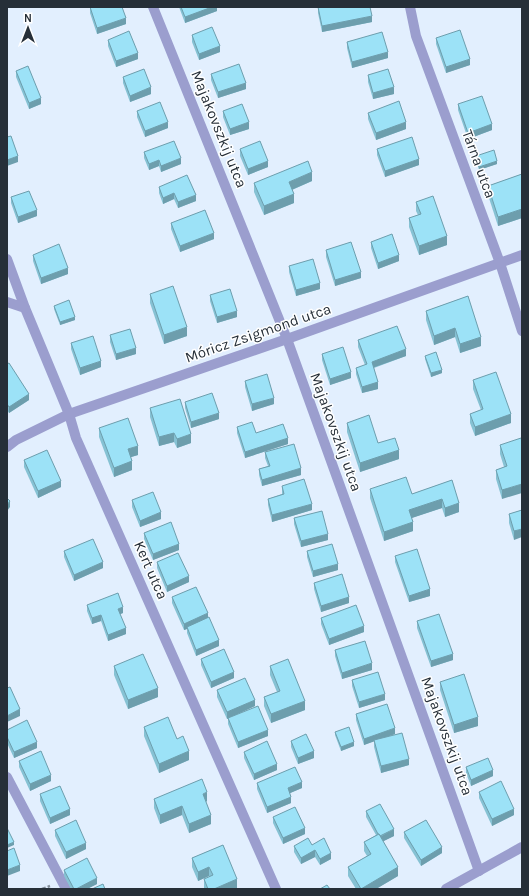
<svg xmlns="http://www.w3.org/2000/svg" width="529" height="896" font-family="Karla,sans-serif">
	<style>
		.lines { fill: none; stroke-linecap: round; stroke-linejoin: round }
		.path { stroke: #828d99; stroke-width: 2.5; stroke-dasharray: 4 2; stroke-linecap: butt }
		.minor { stroke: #9b9ece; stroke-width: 10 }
		.wall { fill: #86c2d4 }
		.shaded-wall { fill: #6d9ead }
		.building { fill: #9ce2f7; stroke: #6d9ead }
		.labels { text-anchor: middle; stroke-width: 3; stroke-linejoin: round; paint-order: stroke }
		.street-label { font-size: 15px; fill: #262f38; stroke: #fff }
	</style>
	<rect width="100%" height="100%" fill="#e2effe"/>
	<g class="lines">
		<path class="path" d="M42 889 50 886"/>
		<g class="minor">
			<path d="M153 7 287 339 479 871"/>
			<path d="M410 7 416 36 500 263 522 331"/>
			<path d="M7 259 25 308 69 414 76 438 276 889"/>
			<path d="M7 302 25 308"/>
			<path d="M7 447 16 440 69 414 287 339 522 255"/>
			<path d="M7 777 66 889"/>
			<path d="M446 889 522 847"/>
		</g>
	</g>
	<g class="wall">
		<path d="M90 7 126 24 97 34 90 13Z"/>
		<path d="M179 7H217V11L185 23Z"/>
		<path d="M318 7 372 22 322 32 318 13Z"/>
		<path d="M192 35 220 52 199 60 192 42Z"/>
		<path d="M436 38 470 65 446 73 436 44Z"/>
		<path d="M108 40 138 59 116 67 108 46Z"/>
		<path d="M347 42 388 58 352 68 347 48Z"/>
		<path d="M16 71 41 104 29 109 16 77Z"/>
		<path d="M211 74 246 89 218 98 211 80Z"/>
		<path d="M368 75 394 94 373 99 368 82Z"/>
		<path d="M123 77 151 94 130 102 123 83Z"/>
		<path d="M458 104 492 130 468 139 458 110Z"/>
		<path d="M137 111 168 128 145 137 137 117Z"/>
		<path d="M223 111 249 129 230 135 223 117Z"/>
		<path d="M368 113 406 129 376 140 368 119Z"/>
		<path d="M240 149 268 167 248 175 240 156Z"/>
		<path d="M377 149 419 165 385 177 377 155Z"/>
		<path d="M144 152 181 164 161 172 159 166 149 170 144 158Z"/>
		<path d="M476 156 497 164 479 170 476 160Z"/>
		<path d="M522 174V218L498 226 488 195V186Z"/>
		<path d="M312 181 292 190 294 203 264 215 254 192V183Z"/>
		<path d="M159 187 196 201 178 208 174 199 163 204 159 193Z"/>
		<path d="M11 197 37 216 18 223 11 203Z"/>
		<path d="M416 202 447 245 419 255 409 227V218L418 215 416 211Z"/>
		<path d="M171 223 214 239 180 252 171 229Z"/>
		<path d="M371 242 399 261 378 269 371 248Z"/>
		<path d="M326 250 361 278 335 286 326 257Z"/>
		<path d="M33 255 68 274 41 284 33 261Z"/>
		<path d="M289 266 320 289 296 296 289 272Z"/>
		<path d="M150 294 187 336 164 344 150 303Z"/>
		<path d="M210 295 237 317 217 323 210 301Z"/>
		<path d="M468 296 481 346 460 353 455 337 434 345 426 320V311Z"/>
		<path d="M54 306 75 320 60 325 54 309Z"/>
		<path d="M110 335 136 354 116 360 110 342Z"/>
		<path d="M358 340 406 356 374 368 378 389 362 393 356 374V368L365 365 358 347Z"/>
		<path d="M71 343 101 367 80 375 71 349Z"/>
		<path d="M322 354 351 378 330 385 322 360Z"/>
		<path d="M425 356 442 373 431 377 425 359Z"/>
		<path d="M7 364 29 400 9 413 7 410Z"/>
		<path d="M473 380 511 423 475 436 470 423V414L481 410 473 389Z"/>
		<path d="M245 381 274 404 252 411 245 387Z"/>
		<path d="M185 402 219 419 191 428 185 408Z"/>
		<path d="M150 408 191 443 177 448 174 442 159 446 150 417Z"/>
		<path d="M347 423 378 443 399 459 360 472 347 432Z"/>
		<path d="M237 427 256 433 288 444 245 458 237 433Z"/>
		<path d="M99 428 138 455 131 457 132 470 114 477 99 437Z"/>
		<path d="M522 442 502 499 496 479V470L504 467 500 454V445Z"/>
		<path d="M265 452 301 475 262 486 259 475V469L268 466 265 458Z"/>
		<path d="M24 460 61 487 38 498 24 467Z"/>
		<path d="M452 480 459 512 445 517 442 508 411 518 413 531 384 541 370 498V489L412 494Z"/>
		<path d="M282 486 312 510 272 522 268 505V499L282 494Z"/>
		<path d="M132 500 161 519 140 527 132 507Z"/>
		<path d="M522 510 514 540 509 523V514Z"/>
		<path d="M294 518 328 540 301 547 294 524Z"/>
		<path d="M144 533 179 550 153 560 144 539Z"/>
		<path d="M64 551 103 568 74 581 64 557Z"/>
		<path d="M307 551 338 570 313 577 307 557Z"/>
		<path d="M395 556 430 596 409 602 395 562Z"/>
		<path d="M157 562 189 582 167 592 157 568Z"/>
		<path d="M314 583 349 603 321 612 314 589Z"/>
		<path d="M172 597 208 617 219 646 196 656 187 633V629L184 630 172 603Z"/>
		<path d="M87 605 123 613 120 614 126 634 108 641 101 621 92 624 87 611Z"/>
		<path d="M321 618 364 632 329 645 321 624Z"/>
		<path d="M417 621 453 660 431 667 417 628Z"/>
		<path d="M335 650 372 670 342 679 335 656Z"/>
		<path d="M201 659 234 678 211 688 201 665Z"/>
		<path d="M114 666 158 697 128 709 114 675Z"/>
		<path d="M270 666 305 710 271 723 264 706V697L277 692 270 675Z"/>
		<path d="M352 680 385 700 359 708 352 686Z"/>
		<path d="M440 682 478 726 454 733 440 690Z"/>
		<path d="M217 690 255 706 227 719 217 697Z"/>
		<path d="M356 714 395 734 387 737 409 765 381 773 374 747V741L364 745 356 720Z"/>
		<path d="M228 718 268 736 238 748 228 724Z"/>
		<path d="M144 727 177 739 189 760 159 773 144 736Z"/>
		<path d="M7 730 37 748 14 758 7 743Z"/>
		<path d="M335 732 354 746 341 751 335 735Z"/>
		<path d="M291 741 314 758 298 764 291 747Z"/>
		<path d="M244 752 277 770 254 780 244 758Z"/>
		<path d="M19 761 51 781 30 791 19 767Z"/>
		<path d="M466 767 493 776 471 786 466 773Z"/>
		<path d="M257 783 302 788 290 793 291 803 267 813 257 789Z"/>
		<path d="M479 792 514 815 492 826 479 798Z"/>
		<path d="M40 794 70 815 50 824 40 801Z"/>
		<path d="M154 799 207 801 206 802 211 824 189 833 182 815 160 824 154 808Z"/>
		<path d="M366 811 394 836 383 841 398 876 376 889H356L348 876V867L367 856 364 851V842L376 835 366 817Z"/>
		<path d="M273 817 305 834 283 844 273 823Z"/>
		<path d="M55 830 86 849 66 859 55 836Z"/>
		<path d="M404 832 442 853 421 866 404 838Z"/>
		<path d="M223 845 237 888 236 889H204V879L209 877V876L198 881 192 867V858Z"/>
		<path d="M312 845 331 859 320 865 315 857 301 864 294 852V846Z"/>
		<path d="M64 870 97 884 87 889H71L64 876Z"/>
	</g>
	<g class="shaded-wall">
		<path d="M212 7H217V11L185 23V17Z"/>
		<path d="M372 16V22L322 32V26Z"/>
		<path d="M126 18V24L97 34V28Z"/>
		<path d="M220 46V52L199 60V54Z"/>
		<path d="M388 52V58L352 68V62Z"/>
		<path d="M138 53V59L116 67V61Z"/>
		<path d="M470 59V65L446 73V67Z"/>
		<path d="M246 83V89L218 98V92Z"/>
		<path d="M151 87V94L130 102V96Z"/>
		<path d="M394 87V94L373 99V93Z"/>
		<path d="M41 98V104L29 109V103Z"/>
		<path d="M168 122V128L145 137V131Z"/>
		<path d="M249 122V129L230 135V129Z"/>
		<path d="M406 122V129L376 140V133Z"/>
		<path d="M492 124V130L468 139V133Z"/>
		<path d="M18 156V162L7 166V160Z"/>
		<path d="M181 158V164L161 172V166Z"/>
		<path d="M419 159V165L385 177V171Z"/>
		<path d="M159 160V166L149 170V164Z"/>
		<path d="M268 161V167L248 175V169Z"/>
		<path d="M497 161V164L479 170V167Z"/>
		<path d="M312 172V181L289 191V182Z"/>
		<path d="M174 193V199L163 204V198Z"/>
		<path d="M294 194V203L264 215V206Z"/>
		<path d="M196 195V201L178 208V202Z"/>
		<path d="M522 209V218L498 226V217Z"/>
		<path d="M37 210V216L18 223V217Z"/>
		<path d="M214 233V239L180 252V246Z"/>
		<path d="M447 236V245L419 255V246Z"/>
		<path d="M399 255V261L378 269V263Z"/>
		<path d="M68 268V274L41 284V278Z"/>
		<path d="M361 272V278L335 286V280Z"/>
		<path d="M320 283V289L296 296V290Z"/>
		<path d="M237 311V317L217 323V317Z"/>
		<path d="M75 317V320L60 325V322Z"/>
		<path d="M187 327V336L164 344V335Z"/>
		<path d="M455 328V337L434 345V336Z"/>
		<path d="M481 337V346L460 353V344Z"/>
		<path d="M136 348V354L116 360V354Z"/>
		<path d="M406 349V356L372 368V362Z"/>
		<path d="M101 361V367L80 375V368Z"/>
		<path d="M442 370V373L431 377V373Z"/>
		<path d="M351 372V378L330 385V379Z"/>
		<path d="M378 382V389L362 393V387Z"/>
		<path d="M29 394V400L9 413V407Z"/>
		<path d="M274 398V404L252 411V404Z"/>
		<path d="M219 413V419L191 428V422Z"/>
		<path d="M511 414V423L475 436V427Z"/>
		<path d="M174 433V442L159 446V437Z"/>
		<path d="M191 434V443L177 448V439Z"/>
		<path d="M288 438V444L245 458V452Z"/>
		<path d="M138 446V455L128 458V449Z"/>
		<path d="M399 450V459L360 472V463Z"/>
		<path d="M132 461V470L114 477V468Z"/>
		<path d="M301 468V475L262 486V480Z"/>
		<path d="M61 481V487L38 498V491Z"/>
		<path d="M522 484V493L502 499V490Z"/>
		<path d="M442 499V508L409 519V510Z"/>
		<path d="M10 501V507L7 511V505Z"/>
		<path d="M459 503V512L445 517V508Z"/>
		<path d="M312 504V510L272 522V515Z"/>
		<path d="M161 512V519L140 527V521Z"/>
		<path d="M413 522V531L384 541V532Z"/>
		<path d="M522 529V537L514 540V531Z"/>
		<path d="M328 534V540L301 547V541Z"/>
		<path d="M179 544V550L153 560V554Z"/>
		<path d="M103 562V568L74 581V575Z"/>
		<path d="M338 564V570L313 577V571Z"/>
		<path d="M189 576V582L167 592V586Z"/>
		<path d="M430 589V596L409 602V596Z"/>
		<path d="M349 597V603L321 612V606Z"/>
		<path d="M123 607V613L118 615V609Z"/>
		<path d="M208 613V620L187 627V629L184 630V624Z"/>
		<path d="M101 615V621L92 624V618Z"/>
		<path d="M364 626V632L329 645V639Z"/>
		<path d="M126 628V634L108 641V635Z"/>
		<path d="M219 640V646L196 656V650Z"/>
		<path d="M453 654V660L431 667V661Z"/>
		<path d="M372 663V670L342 679V673Z"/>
		<path d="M234 672V678L211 688V682Z"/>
		<path d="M158 688V697L128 709V700Z"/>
		<path d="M385 694V700L359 708V702Z"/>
		<path d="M255 700V706L227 719V712Z"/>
		<path d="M305 701V710L271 723V714Z"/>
		<path d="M20 709V716L7 722V716Z"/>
		<path d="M478 717V726L454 733V725Z"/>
		<path d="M395 728V734L364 745V739Z"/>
		<path d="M268 730V736L238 748V742Z"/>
		<path d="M37 742V748L14 758V752Z"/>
		<path d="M354 742V746L341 751V747Z"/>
		<path d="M189 751V760L159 773V764Z"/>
		<path d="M314 751V758L298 764V758Z"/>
		<path d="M409 759V765L381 773V766Z"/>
		<path d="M277 764V770L254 780V774Z"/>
		<path d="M493 770V776L471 786V780Z"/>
		<path d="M51 775V781L30 791V784Z"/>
		<path d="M302 782V788L288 794V788Z"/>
		<path d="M207 792V801L203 803V794Z"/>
		<path d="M291 797V803L267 813V807Z"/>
		<path d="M182 806V815L160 824V815Z"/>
		<path d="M70 809V815L50 824V818Z"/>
		<path d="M514 809V815L492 826V819Z"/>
		<path d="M211 815V824L189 833V824Z"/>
		<path d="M305 828V834L283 844V838Z"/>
		<path d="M394 829V836L380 843V837Z"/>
		<path d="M14 842V845L7 848V845Z"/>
		<path d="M86 843V849L66 859V852Z"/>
		<path d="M442 847V853L421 866V860Z"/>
		<path d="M315 850V857L301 864V858Z"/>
		<path d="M331 853V859L320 865V859Z"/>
		<path d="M20 865V871L7 876V870Z"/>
		<path d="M209 867V876L198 881V872Z"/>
		<path d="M398 867V876L376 889H361Z"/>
		<path d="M97 878V884L87 889H76Z"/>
		<path d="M237 879V888L236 889H214Z"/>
	</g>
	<g class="building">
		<path d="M90 7H122L126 18 97 28Z"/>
		<path d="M181 7H212L185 17Z"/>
		<path d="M318 7H370L372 16 322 26Z"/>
		<path d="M212 27 220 46 199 54 192 35Z"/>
		<path d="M460 30 470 59 446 67 436 38Z"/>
		<path d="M129 31 138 53 116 61 108 40Z"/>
		<path d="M382 32 388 52 352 62 347 42Z"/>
		<path d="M239 64 246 83 218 92 211 74Z"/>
		<path d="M28 66 41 98 29 103 16 71Z"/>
		<path d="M144 69 151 87 130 96 123 77Z"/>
		<path d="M388 69 394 87 373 93 368 75Z"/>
		<path d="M482 96 492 124 468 133 458 104Z"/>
		<path d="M399 101 406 122 376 133 368 113Z"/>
		<path d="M160 102 168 122 145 131 137 111Z"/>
		<path d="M242 104 249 122 230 129 223 111Z"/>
		<path d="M11 136 18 156 7 160V137Z"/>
		<path d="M412 137 419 159 385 171 377 149Z"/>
		<path d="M174 141 181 158 161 166 159 160 149 164 144 152Z"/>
		<path d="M260 141 268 161 248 169 240 149Z"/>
		<path d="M494 150 497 161 479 167 476 156Z"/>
		<path d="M308 161 312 172 289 182 294 194 264 206 254 183Z"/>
		<path d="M522 174V209L498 217 488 186Z"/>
		<path d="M187 175 196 195 178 202 174 193 163 198 159 187Z"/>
		<path d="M29 191 37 210 18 217 11 197Z"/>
		<path d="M433 196 447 236 419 246 409 218 421 214 416 202Z"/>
		<path d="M205 210 214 233 180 246 171 223Z"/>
		<path d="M392 234 399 255 378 263 371 242Z"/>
		<path d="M351 242 361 272 335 280 326 250Z"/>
		<path d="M59 244 68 268 41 278 33 255Z"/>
		<path d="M313 259 320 283 296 290 289 266Z"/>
		<path d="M173 286 187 327 164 335 150 294Z"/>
		<path d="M230 289 237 311 217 317 210 295Z"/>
		<path d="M468 296 481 337 460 344 455 328 434 336 426 311Z"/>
		<path d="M69 300 75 317 60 322 54 306Z"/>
		<path d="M397 326 406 349 372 362 378 382 362 387 356 368 367 364 358 340Z"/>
		<path d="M130 329 136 348 116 354 110 335Z"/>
		<path d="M93 336 101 361 80 368 71 343Z"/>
		<path d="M343 347 351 372 330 379 322 354Z"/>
		<path d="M436 352 442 370 431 373 425 356Z"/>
		<path d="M9 363 29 394 9 407 7 404V364Z"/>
		<path d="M496 372 511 414 475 427 470 414 483 409 473 380Z"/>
		<path d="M267 374 274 398 252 404 245 381Z"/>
		<path d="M212 393 219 413 191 422 185 402Z"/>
		<path d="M180 399 191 434 177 439 174 433 159 437 150 408Z"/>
		<path d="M369 415 378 443 395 438 399 450 360 463 347 423Z"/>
		<path d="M128 418 138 446 128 449 132 461 114 468 99 428Z"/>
		<path d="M252 422 256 433 283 424 288 438 245 452 237 427Z"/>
		<path d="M521 438 522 442V484L502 490 496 470 507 466 500 445Z"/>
		<path d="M294 444 301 468 262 480 259 469 270 466 265 452Z"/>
		<path d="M47 450 61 481 38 491 24 460Z"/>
		<path d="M406 477 412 494 452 480 459 503 445 508 442 499 409 510 413 522 384 532 370 489Z"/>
		<path d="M304 479 312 504 272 515 268 499 284 494 282 486Z"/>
		<path d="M153 492 161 512 140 521 132 500Z"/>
		<path d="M7 498 10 501 7 505Z"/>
		<path d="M522 510V529L514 531 509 514Z"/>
		<path d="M322 511 328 534 301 541 294 518Z"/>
		<path d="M171 522 179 544 153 554 144 533Z"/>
		<path d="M93 539 103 562 74 575 64 551Z"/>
		<path d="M332 544 338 564 313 571 307 551Z"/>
		<path d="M417 549 430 589 409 596 395 556Z"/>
		<path d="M178 553 189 576 167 586 157 562Z"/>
		<path d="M342 574 349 597 321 606 314 583Z"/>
		<path d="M196 587 208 613 184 624 172 597Z"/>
		<path d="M118 593 123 607 118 609 126 628 108 635 101 615 92 618 87 605Z"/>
		<path d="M356 605 364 626 329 639 321 618Z"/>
		<path d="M439 614 453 654 431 661 417 621Z"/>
		<path d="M209 617 219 640 196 650 187 627Z"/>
		<path d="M365 641 372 663 342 673 335 650Z"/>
		<path d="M224 649 234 672 211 682 201 659Z"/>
		<path d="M143 654 158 688 128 700 114 666Z"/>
		<path d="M288 659 305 701 271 714 264 697 280 691 270 666Z"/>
		<path d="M378 672 385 694 359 702 352 680Z"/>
		<path d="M464 674 478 717 454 725 440 682Z"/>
		<path d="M245 678 255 700 227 712 217 690Z"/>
		<path d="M10 687 20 709 7 716V688Z"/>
		<path d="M387 704 395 728 364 739 356 714Z"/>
		<path d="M258 706 268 730 238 742 228 718Z"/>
		<path d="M168 717 177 739 183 736 189 751 159 764 144 727Z"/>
		<path d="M27 720 37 742 14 752 7 737V730Z"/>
		<path d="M349 727 354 742 341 747 335 732Z"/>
		<path d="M402 733 409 759 381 766 374 740Z"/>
		<path d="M306 734 314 751 298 758 291 741Z"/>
		<path d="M267 741 277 764 254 774 244 752Z"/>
		<path d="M41 751 51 775 30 784 19 761Z"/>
		<path d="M488 758 493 770 471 780 466 767Z"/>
		<path d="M295 767 302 782 288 788 291 797 267 807 257 783Z"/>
		<path d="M202 779 207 792 203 794 211 815 189 824 182 806 160 815 154 799Z"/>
		<path d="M501 781 514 809 492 819 479 792Z"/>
		<path d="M60 786 70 809 50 818 40 794Z"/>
		<path d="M380 804 394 829 380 836 379 834H378L366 811Z"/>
		<path d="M295 807 305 828 283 838 273 817Z"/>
		<path d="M76 820 86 843 66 852 55 830Z"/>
		<path d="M426 820 442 847 421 860 404 832Z"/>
		<path d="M7 828 14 842 7 845Z"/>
		<path d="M379 834 398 867 361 889 348 867 371 854 364 842Z"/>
		<path d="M308 838 312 845 324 838 331 853 320 859 315 850 301 858 294 846Z"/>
		<path d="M223 845 237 879 214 889H208L204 879 213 875 209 867 198 872 192 858Z"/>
		<path d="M14 848 20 865 7 870V851Z"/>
		<path d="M87 858 97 878 76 889H74L64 870Z"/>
		<path d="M103 884 105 889H92Z"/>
		<path d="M327 885 330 889H320Z"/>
	</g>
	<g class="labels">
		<g class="street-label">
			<text transform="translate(219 129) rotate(68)" y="5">Majakovszkij utca</text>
			<text transform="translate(479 164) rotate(70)" y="5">Tárna utca</text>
			<text transform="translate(258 333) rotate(-19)" y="5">Móricz Zsigmond utca</text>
			<text transform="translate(336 432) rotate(70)" y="5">Majakovszkij utca</text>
			<text transform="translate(151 570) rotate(66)" y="5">Kert utca</text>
			<text transform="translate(447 736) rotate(70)" y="5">Majakovszkij utca</text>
		</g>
	</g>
	<rect width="529" height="896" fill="none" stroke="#262f38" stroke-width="16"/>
	<g transform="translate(28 28)" stroke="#ffffff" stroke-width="3" paint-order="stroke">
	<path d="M0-3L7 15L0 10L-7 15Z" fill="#262f38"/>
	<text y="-6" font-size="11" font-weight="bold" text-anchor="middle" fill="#262f38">N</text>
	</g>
</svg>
